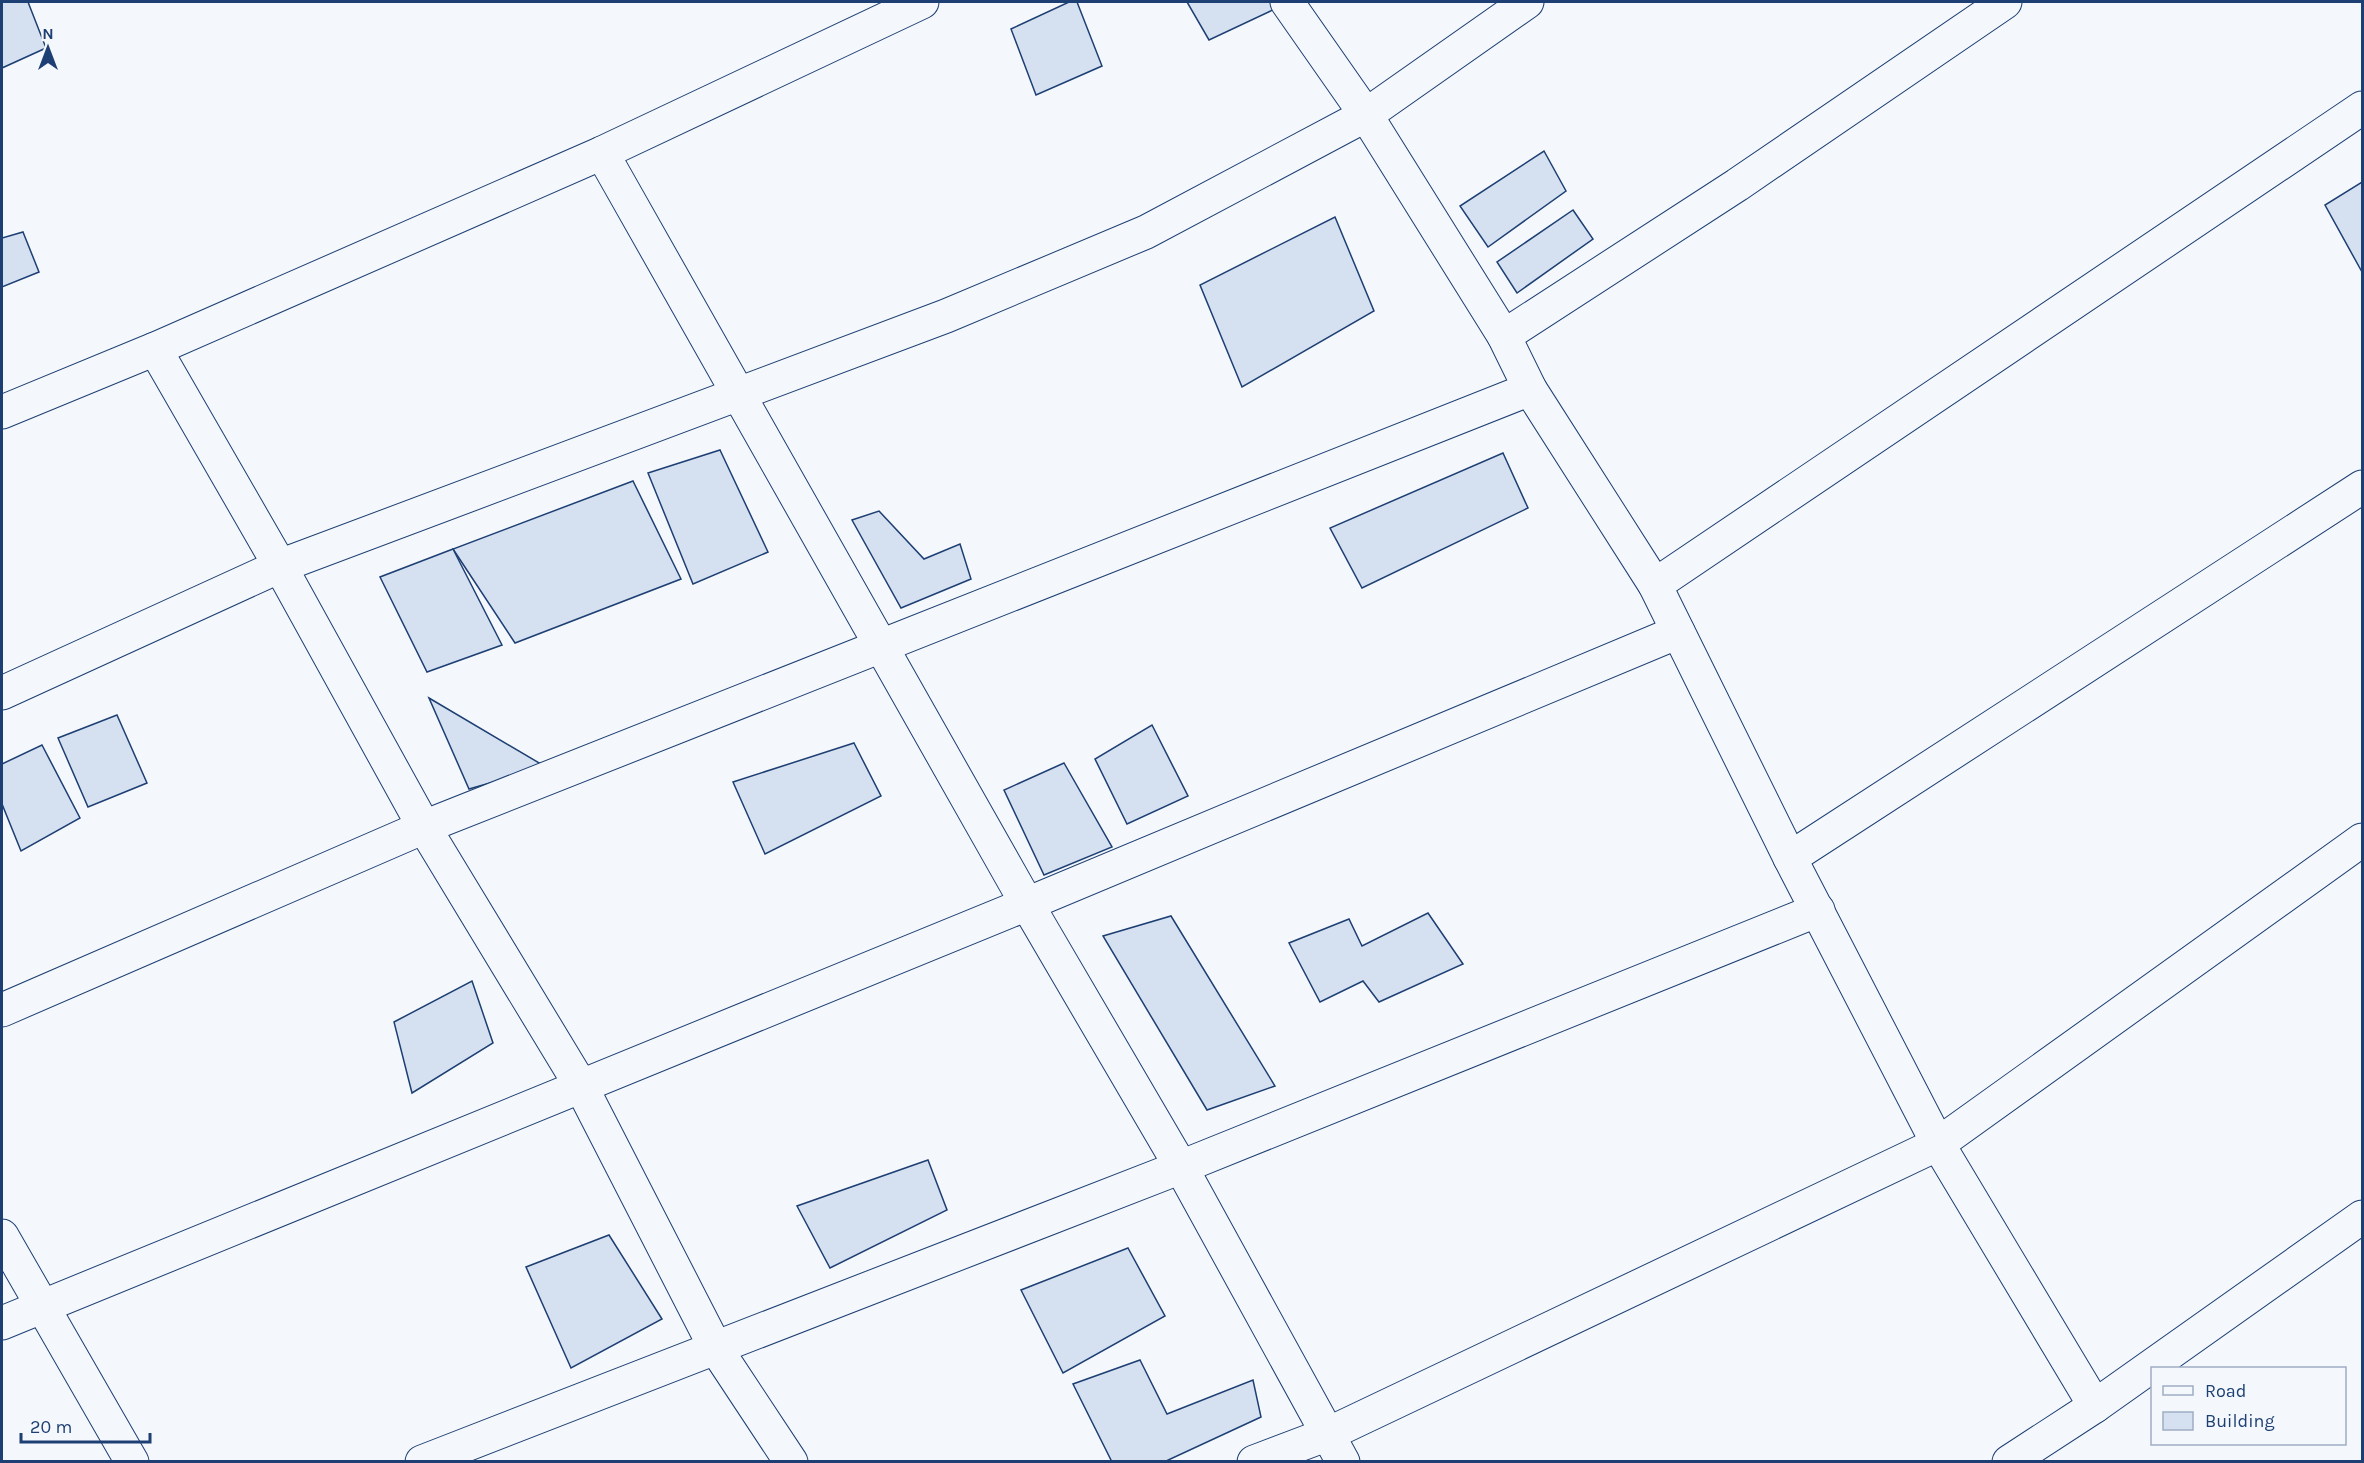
<svg xmlns="http://www.w3.org/2000/svg" width="2364" height="1463" font-family="Karla,sans-serif">
	<style>
		.building { fill: #d5e0f0; stroke: #1d3f73; stroke-width: 1.5 }
		.lines { fill: none; stroke-linecap: round; stroke-linejoin: round }
		.minor-casing { stroke: #1d3f73; stroke-width: 35 }
		.minor { stroke: #f4f7fb; stroke-width: 33 }
	</style>
	<rect width="100%" height="100%" fill="#f4f7fb"/>
	<g class="building">
		<path d="M2 2H28L46 48 2 68Z"/>
		<path d="M1069 2H1077L1102 66 1036 95 1011 29Z"/>
		<path d="M1187 2H1272L1277 8 1209 40Z"/>
		<path d="M1544 151 1566 191 1488 247 1460 206Z"/>
		<path d="M2362 182V272L2325 205Z"/>
		<path d="M1573 210 1593 239 1517 293 1497 262Z"/>
		<path d="M1335 217 1374 311 1242 387 1200 285Z"/>
		<path d="M23 232 39 272 2 287V238Z"/>
		<path d="M720 450 768 552 693 584 648 473Z"/>
		<path d="M1503 453 1528 508 1362 588 1330 528Z"/>
		<path d="M633 481 681 579 515 643 453 549Z"/>
		<path d="M879 511 924 559 960 544 971 579 901 608 852 520Z"/>
		<path d="M453 549 502 645 427 672 380 577Z"/>
		<path d="M429 698 546 767 469 789Z"/>
		<path d="M117 715 147 783 88 807 58 738Z"/>
		<path d="M1152 725 1188 796 1127 824 1095 759Z"/>
		<path d="M854 743 881 796 765 854 733 782Z"/>
		<path d="M42 745 80 818 21 851 2 804V764Z"/>
		<path d="M1064 763 1112 847 1044 875 1004 790Z"/>
		<path d="M1428 913 1463 964 1379 1002 1363 981 1320 1002 1289 943 1349 919 1362 946Z"/>
		<path d="M1171 916 1275 1086 1207 1110 1103 936Z"/>
		<path d="M472 981 493 1043 412 1093 394 1022Z"/>
		<path d="M928 1160 947 1210 830 1268 797 1206Z"/>
		<path d="M609 1235 662 1319 571 1368 526 1267Z"/>
		<path d="M1128 1248 1165 1316 1063 1373 1021 1290Z"/>
		<path d="M1140 1360 1167 1414 1253 1380 1261 1417 1164 1462H1112L1073 1384Z"/>
	</g>
	<g class="lines">
		<defs>
			<g id="minor">
				<path d="M1287 2 1366 115 1504 336 1530 389 1655 585 1790 858 1938 1144 2095 1406"/>
				<path d="M602 153 1027 904 1181 1167 1343 1462"/>
				<path d="M1504 336 1737 185 2005 2"/>
				<path d="M155 349 280 566 424 827 581 1086 715 1347 791 1462"/>
				<path d="M2 412 155 349 602 153 922 2"/>
				<path d="M1655 585 2362 108"/>
				<path d="M2 693 280 566 946 316 1146 232 1366 115 1527 2"/>
				<path d="M1790 858 2362 487"/>
				<path d="M2 1010 424 827 1530 389"/>
				<path d="M2 1236 132 1462"/>
				<path d="M2 1323 1027 904 1678 632"/>
				<path d="M422 1462 1181 1167 1818 910"/>
				<path d="M1254 1462 1328 1434 1938 1144 2362 840"/>
				<path d="M2009 1462 2095 1406 2362 1217"/>
			</g>
		</defs>
		<use href="#minor" class="minor-casing"/>
		<use href="#minor" class="minor"/>
	</g>
	<rect width="2364" height="1463" fill="none" stroke="#1d3f73" stroke-width="6"/>
	<rect x="2151" y="1367" width="195" height="78" fill="#f4f7fb" stroke="#9eadc5" stroke-width="1.5"/>
	<rect x="2163" y="1386" width="30" height="9" fill="#f4f7fb" stroke="#9eadc5" stroke-width="1.5"/>
	<text x="2205" y="1397" font-size="18" fill="#1d3f73">Road</text>
	<rect x="2163" y="1412" width="30" height="18" fill="#d5e0f0" stroke="#9eadc5" stroke-width="1.5"/>
	<text x="2205" y="1427" font-size="18" fill="#1d3f73">Building</text>
	<g transform="translate(48 48)" stroke="#f4f7fb" stroke-width="4.5" paint-order="stroke">
	<path d="M0-4.5L10 22L0 15L-10 22Z" fill="#1d3f73"/>
	<text y="-9" font-size="16" font-weight="bold" text-anchor="middle" fill="#1d3f73">N</text>
	</g>
	<path d="M21 1433v9h129v-9" fill="none" stroke="#1d3f73" stroke-width="3"/>
	<text x="30" y="1433" font-size="18" fill="#1d3f73" stroke="#f4f7fb" stroke-width="4.5" paint-order="stroke">20 m</text>
</svg>
